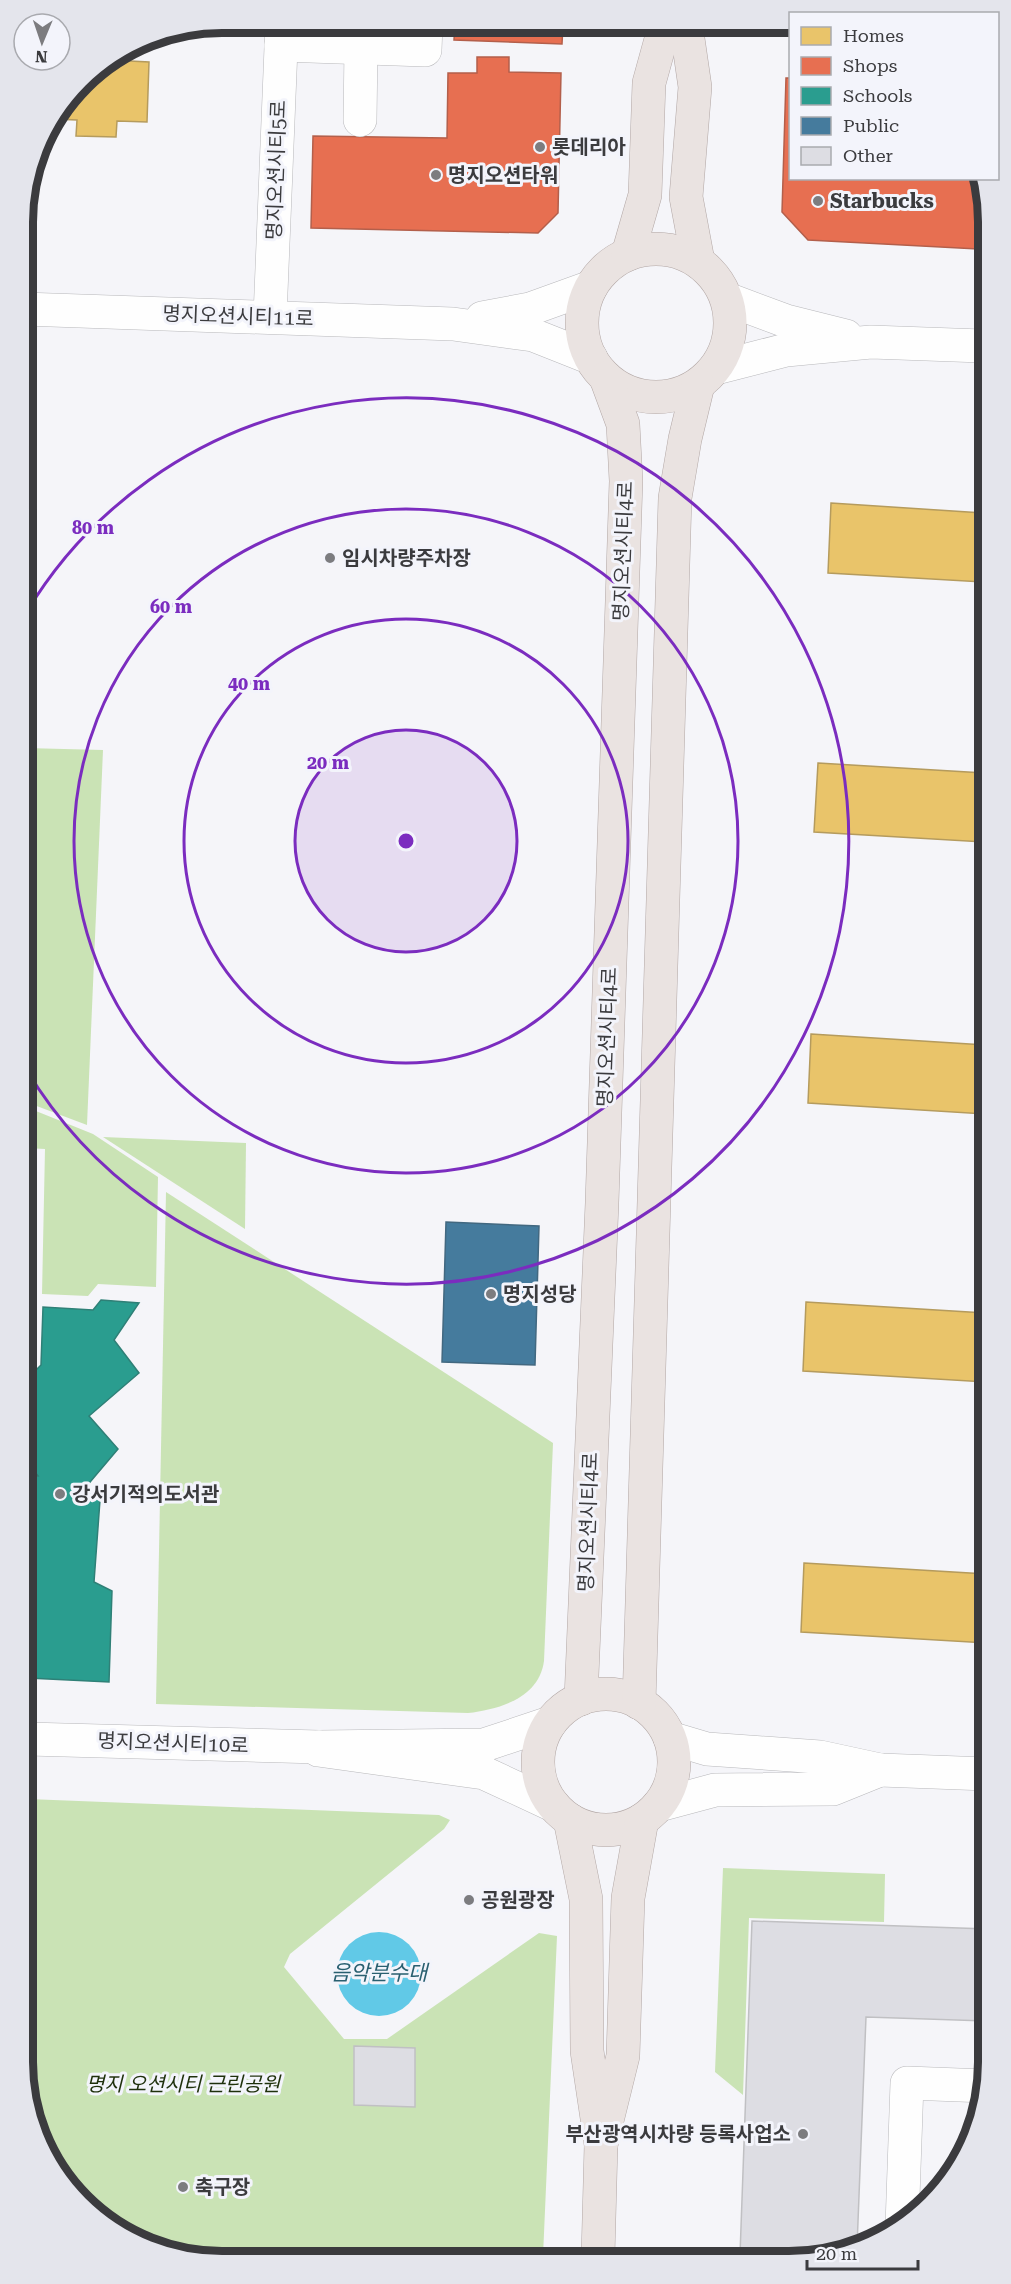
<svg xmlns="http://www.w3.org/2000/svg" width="1011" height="2284" font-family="'Roboto Serif','Noto Sans KR',serif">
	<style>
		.green { fill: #cae3b5 }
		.water { fill: #61c9e7 }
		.homes { fill: #e9c46a; stroke: #b59b5d; stroke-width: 1.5 }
		.shops { fill: #e76f51; stroke: #b35f4b; stroke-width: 1.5 }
		.schools { fill: #2a9d8f; stroke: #2f8077; stroke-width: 1.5 }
		.public { fill: #457b9d; stroke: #426880; stroke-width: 1.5 }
		.building { fill: #dddde3; stroke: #c0c0c3; stroke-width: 1.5 }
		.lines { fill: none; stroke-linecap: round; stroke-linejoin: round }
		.minor-casing { stroke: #b8b8bb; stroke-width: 34 }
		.major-casing { stroke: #b2a7a5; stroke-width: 34 }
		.minor { stroke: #fefefe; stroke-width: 33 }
		.major { stroke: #eae3e1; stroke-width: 33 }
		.ring { fill: none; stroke: #7b2cbf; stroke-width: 3 }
		.poi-dot { fill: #7c7c7f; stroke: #f3f4fb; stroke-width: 2 }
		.labels { text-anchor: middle; stroke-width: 6; stroke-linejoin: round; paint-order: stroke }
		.poi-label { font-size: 20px; font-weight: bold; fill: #3b3b3e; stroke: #f3f4fb; text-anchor: start }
		.street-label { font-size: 20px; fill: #3b3b3e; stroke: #f3f4fb }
		.park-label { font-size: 20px; font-style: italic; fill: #1e300b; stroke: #f3f4fb }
		.water-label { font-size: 21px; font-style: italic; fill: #295f70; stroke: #f3f4fb }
		.rim { fill: none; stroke: #3b3b3e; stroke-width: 8 }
		.centre { fill: #7b2cbf; stroke: #f3f4fb; stroke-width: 3 }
		.ring-label { font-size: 18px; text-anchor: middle; font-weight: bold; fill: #7b2cbf; stroke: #f3f4fb; stroke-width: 6; stroke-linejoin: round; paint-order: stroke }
	</style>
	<rect width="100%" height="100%" fill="#f5f5f9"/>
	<g class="green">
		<path d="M25 748 103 750 87 1125 26 1102Z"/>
		<path d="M26 1107 93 1134 158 1177 156 1287 98 1284 88 1296 42 1294 45 1149 26 1148Z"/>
		<path d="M103 1137 246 1143 245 1229Z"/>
		<path d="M166 1192 553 1443 544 1661C539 1698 500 1709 468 1713L156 1704Z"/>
		<path d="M28 1799 439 1815 450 1820 444 1829 290 1954 284 1967 344 2039H387L539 1933 557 1936 543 2256 183 2258 90 2212 49 2162 29 2114Z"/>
		<path d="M723 1868 885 1874 884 1922 749 1918 743 2095 715 2072Z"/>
	</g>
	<circle class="water" cx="379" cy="1974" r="42"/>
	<g class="homes">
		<path d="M110 60 149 62 147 122 117 121 116 137 76 136 77 120 54 119 90 72Z"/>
		<path d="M831 503 983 513V582L828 573Z"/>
		<path d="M818 763 984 773V842L814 832Z"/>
		<path d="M811 1034 985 1045V1114L808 1103Z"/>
		<path d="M806 1302 985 1313 986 1382 803 1371Z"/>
		<path d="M804 1563 986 1574 987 1643 801 1632Z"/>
	</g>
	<g class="shops">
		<path d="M455 24 563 25 562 44 454 40Z"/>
		<path d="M477 57H509V72L561 73 558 213 538 233 311 228 313 136 447 138 448 73H477Z"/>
		<path d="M786 78H790V178H982V245L978 249 808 240 782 212Z"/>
	</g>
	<path class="schools" d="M101 1300 139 1303 114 1340 139 1373 89 1416 118 1449 85 1488 100 1500 94 1582 112 1591 109 1682 28 1678V1597L31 1592 32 1517H27V1477L38 1476 27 1462V1379L41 1365 43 1307 93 1310Z"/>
	<path class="public" d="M446 1222 539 1226 535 1365 442 1362Z"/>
	<g class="building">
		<path d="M752 1921 988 1929 986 2021 866 2017 857 2247 841 2255H740Z"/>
		<path d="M354 2046 415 2048V2107L354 2105Z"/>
	</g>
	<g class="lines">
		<defs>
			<g id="minor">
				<path d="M281 45 425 50 426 24"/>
				<path d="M360 120 361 48"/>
				<path d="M727 299 786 321 846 336"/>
				<path d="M23 309 453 324 533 335 591 358"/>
				<path d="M270 317 282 23"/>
				<path d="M482 318 530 309 591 287"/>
				<path d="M716 368 786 350 871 342 982 346"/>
				<path d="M550 1723 484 1745 319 1747 318 1750 484 1773 553 1805"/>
				<path d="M28 1739 319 1747"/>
				<path d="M880 1770 987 1774"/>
				<path d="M659 1805 715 1790 833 1789 880 1770 820 1757 707 1749 670 1738"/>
				<path d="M902 2226 907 2083 986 2086"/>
			</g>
			<g id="major">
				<path d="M686 25 695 87 686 197 698 261"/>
				<circle cx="656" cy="323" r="74"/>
				<path d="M628 254 645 195 649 83 665 25"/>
				<circle cx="606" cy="1762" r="68"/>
				<path d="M581 1699 602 1203 626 481 623 424 606 378"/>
				<path d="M639 1703 675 498 685 439 698 385"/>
				<path d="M570 1820 586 1899 587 2051 601 2145 623 2056 628 1898 642 1820"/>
				<path d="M598 2256 601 2145"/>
			</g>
		</defs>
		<use href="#minor" class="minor-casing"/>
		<use href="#major" class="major-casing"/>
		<use href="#minor" class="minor"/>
		<use href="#major" class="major"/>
	</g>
	<circle cx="406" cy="841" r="111" fill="#7b2cbf" fill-opacity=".12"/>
	<g class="ring">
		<circle cx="406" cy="841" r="111"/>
		<circle cx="406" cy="841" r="222"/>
		<circle cx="406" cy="841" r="332"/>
		<path d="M26 613A443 443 0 1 1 26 1069"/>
	</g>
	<g class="poi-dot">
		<circle cx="540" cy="147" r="6"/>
		<circle cx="436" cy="175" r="6"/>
		<circle cx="818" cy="201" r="6"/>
		<circle cx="330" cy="558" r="6"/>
		<circle cx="491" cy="1294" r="6"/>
		<circle cx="60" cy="1494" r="6"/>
		<circle cx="469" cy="1900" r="6"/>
		<circle cx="803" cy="2134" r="6"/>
		<circle cx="183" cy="2187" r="6"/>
	</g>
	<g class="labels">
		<g class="poi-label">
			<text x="552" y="154">롯데리아</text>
			<text x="448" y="182">명지오션타워</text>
			<text x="830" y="208">Starbucks</text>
			<text x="342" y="565">임시차량주차장</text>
			<text x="503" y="1301">명지성당</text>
			<text x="72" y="1501">강서기적의도서관</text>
			<text x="481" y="1907">공원광장</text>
			<text x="791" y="2141" text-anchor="end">부산광역시차량 등록사업소</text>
			<text x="195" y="2194">축구장</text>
		</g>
		<g class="street-label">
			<text transform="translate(276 170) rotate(-88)" y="7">명지오션시티5로</text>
			<text transform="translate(238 316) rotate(2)" y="7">명지오션시티11로</text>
			<text transform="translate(623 551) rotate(-88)" y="7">명지오션시티4로</text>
			<text transform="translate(607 1037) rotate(-88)" y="7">명지오션시티4로</text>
			<text transform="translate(588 1522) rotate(-88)" y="7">명지오션시티4로</text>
			<text transform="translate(173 1743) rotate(2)" y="7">명지오션시티10로</text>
		</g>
		<g class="park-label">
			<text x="183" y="2091">명지 오션시티 근린공원</text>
		</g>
		<g class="water-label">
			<text x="379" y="1980">음악분수대</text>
		</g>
	</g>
	<path d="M0 0H1011V2284H0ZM222 33H789A189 189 0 0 1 978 222V2062A189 189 0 0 1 789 2251H222A189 189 0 0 1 33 2062V222A189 189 0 0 1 222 33Z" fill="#e4e5ec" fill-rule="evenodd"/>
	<path class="rim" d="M222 33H789A189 189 0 0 1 978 222V2062A189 189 0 0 1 789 2251H222A189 189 0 0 1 33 2062V222A189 189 0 0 1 222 33Z"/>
	<circle cx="406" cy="841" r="9" class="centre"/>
	<g class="ring-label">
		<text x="93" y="534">80 m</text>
		<text x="171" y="613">60 m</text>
		<text x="249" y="690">40 m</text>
		<text x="328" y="769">20 m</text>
	</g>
	<rect x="789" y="12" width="210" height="168" fill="#f3f4fb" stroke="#a9aaaf" stroke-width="1.5"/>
	<rect x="801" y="27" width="30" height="18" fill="#e9c46a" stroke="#a9aaaf" stroke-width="1.5"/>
	<text x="843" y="42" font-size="18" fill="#3b3b3e">Homes</text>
	<rect x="801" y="57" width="30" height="18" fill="#e76f51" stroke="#a9aaaf" stroke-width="1.5"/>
	<text x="843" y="72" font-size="18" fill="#3b3b3e">Shops</text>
	<rect x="801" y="87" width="30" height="18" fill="#2a9d8f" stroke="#a9aaaf" stroke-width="1.5"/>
	<text x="843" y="102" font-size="18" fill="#3b3b3e">Schools</text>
	<rect x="801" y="117" width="30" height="18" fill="#457b9d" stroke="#a9aaaf" stroke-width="1.5"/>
	<text x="843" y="132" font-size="18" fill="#3b3b3e">Public</text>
	<rect x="801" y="147" width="30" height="18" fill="#dddde3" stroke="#a9aaaf" stroke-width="1.5"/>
	<text x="843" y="162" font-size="18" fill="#3b3b3e">Other</text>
	<g transform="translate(42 42) rotate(182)"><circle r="28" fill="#f3f4fb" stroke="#a9aaaf" stroke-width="1.5"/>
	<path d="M0-4.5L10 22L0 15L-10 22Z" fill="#7c7c7f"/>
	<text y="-9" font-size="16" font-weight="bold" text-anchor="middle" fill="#3b3b3e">N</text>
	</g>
	<path d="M807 2260v9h111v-9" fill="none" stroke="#3b3b3e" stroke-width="3"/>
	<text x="816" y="2260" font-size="18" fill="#3b3b3e" stroke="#f3f4fb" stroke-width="4.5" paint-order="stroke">20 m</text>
</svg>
